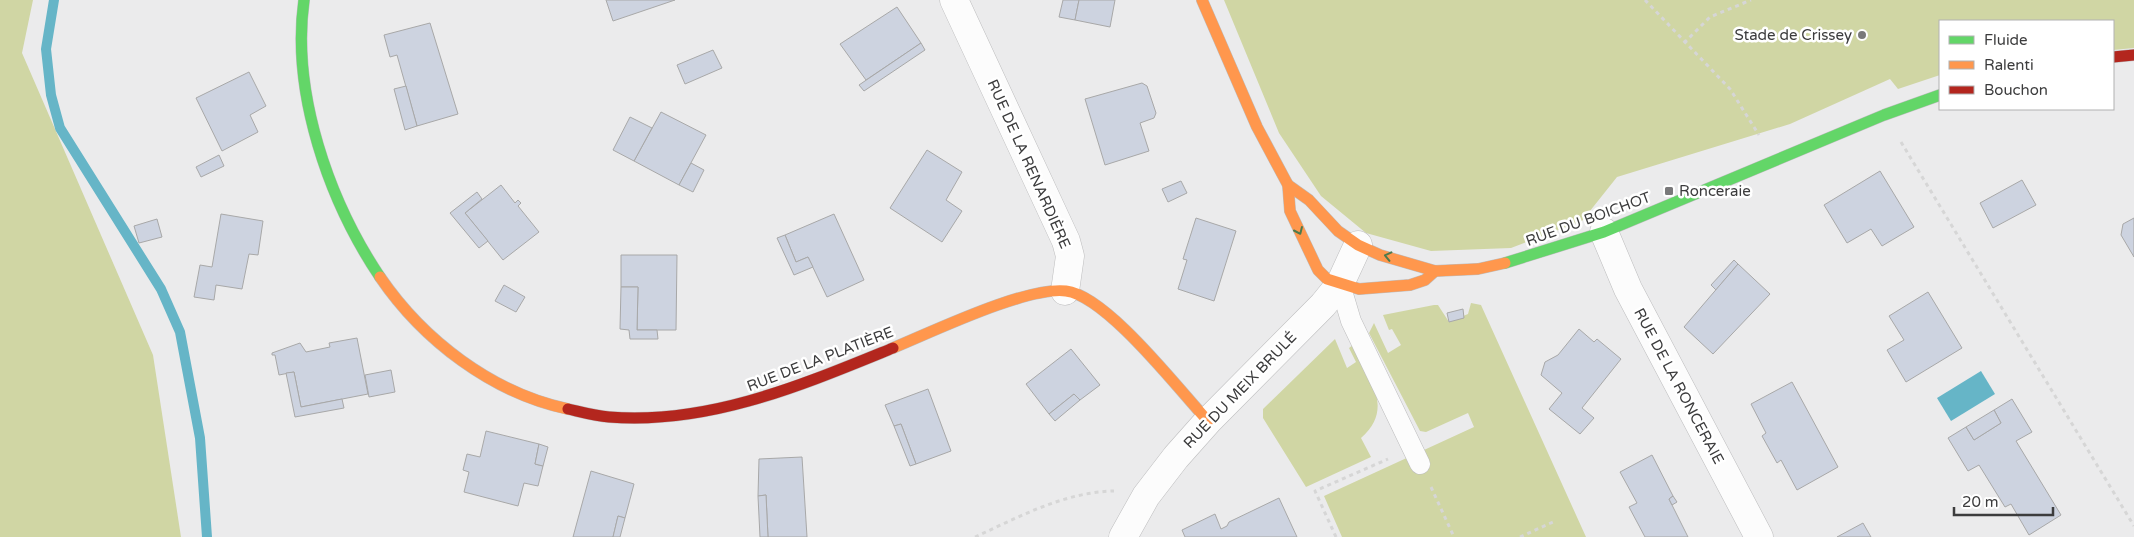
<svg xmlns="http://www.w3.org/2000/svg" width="2134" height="537" font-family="'Varela Round',sans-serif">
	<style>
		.green { fill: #d0d6a4 }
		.water { fill: #66b5c7 }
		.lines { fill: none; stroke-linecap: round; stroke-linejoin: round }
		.stream { stroke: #66b5c7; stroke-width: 10 }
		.building { fill: #cdd3e0; stroke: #a8a8a8 }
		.lane-casing { stroke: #bdbdbe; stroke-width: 21 }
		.street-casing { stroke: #bdbdbe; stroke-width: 29 }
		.fast-casing { stroke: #bdbdbe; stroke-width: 12 }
		.slow-casing { stroke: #bdbdbe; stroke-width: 12 }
		.jam-casing { stroke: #bdbdbe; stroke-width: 12 }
		.path { stroke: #d6d6d6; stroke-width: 3; stroke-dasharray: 4 4; stroke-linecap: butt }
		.lane { stroke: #fcfcfc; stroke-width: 20 }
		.street { stroke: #fcfcfc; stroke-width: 28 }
		.fast { stroke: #63d668; stroke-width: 11 }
		.slow { stroke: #ff974d; stroke-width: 11 }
		.jam { stroke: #b3261e; stroke-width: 11 }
		.oneway { stroke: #4c7a4e }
		.poi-dot { fill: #79797a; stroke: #fff; stroke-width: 2 }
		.labels { text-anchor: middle; stroke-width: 5; stroke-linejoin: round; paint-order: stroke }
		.poi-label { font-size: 15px; fill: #3c3c3d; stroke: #fff; text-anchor: end }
		.street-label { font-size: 15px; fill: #3c3c3d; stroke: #fff }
	</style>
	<rect width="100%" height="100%" fill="#ebebec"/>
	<g class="green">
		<path d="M0 0H33L22 53 153 355 181 537H0Z"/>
		<path d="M1224 0H2134V48L2113 50V21H1940V75L1898 89 1890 79 1790 124 1617 177 1582 221 1511 248 1431 251 1366 233 1321 196 1279 133Z"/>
		<path d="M1471 303 1481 305 1586 537H1342L1324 496 1474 427 1468 413 1426 432 1420 431 1369 333 1374 323 1388 353 1401 345 1392 329 1389 330 1383 315 1434 305H1438L1449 322 1468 314Z"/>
		<path d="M1335 339 1347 368 1356 362 1349 348 1353 345C1369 378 1395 408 1361 438L1371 457 1306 487 1263 418V409Z"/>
	</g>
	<path class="water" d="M1981 371 1995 394 1951 421 1937 398Z"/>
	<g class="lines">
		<path class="stream" d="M54 0 46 49 51 95 60 128 161 289 180 332 200 438 207 537"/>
	</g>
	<g class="building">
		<path d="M606 0H675L613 21Z"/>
		<path d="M1063 0H1079L1075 20 1059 17Z"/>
		<path d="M1079 0H1115L1110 27 1075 20Z"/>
		<path d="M897 7 921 43 866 80 840 44Z"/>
		<path d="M430 23 458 114 417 126 397 55 390 57 384 35Z"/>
		<path d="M921 43 925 50 864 91 859 85Z"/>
		<path d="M713 50 722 68 685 84 677 65Z"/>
		<path d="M249 72 266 106 250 115 258 132 222 151 196 98Z"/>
		<path d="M1142 83 1147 86 1156 113 1154 118 1140 123 1149 151 1105 165 1085 99Z"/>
		<path d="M406 86 417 126 405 130 394 89Z"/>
		<path d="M661 112 706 135 679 185 634 161Z"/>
		<path d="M630 117 652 128 634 161 613 150Z"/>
		<path d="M927 150 962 172 946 200 962 211 942 242 890 208Z"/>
		<path d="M219 155 224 166 201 177 196 167Z"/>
		<path d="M691 163 704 170 693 192 679 185Z"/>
		<path d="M1880 171 1914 227 1882 246 1871 229 1847 243 1824 205Z"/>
		<path d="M2022 180 2036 205 1993 228 1980 203Z"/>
		<path d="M1181 181 1187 193 1168 202 1162 189Z"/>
		<path d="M501 185 515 203 518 200 521 203 518 206 539 232 503 260 465 213Z"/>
		<path d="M477 192 482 199 465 213 488 241 479 248 450 213Z"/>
		<path d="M221 214 263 221 258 255 249 254 242 289 216 285 214 300 194 297 200 265 212 267Z"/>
		<path d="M834 214 864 280 827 297 808 257 796 262 785 235Z"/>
		<path d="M1196 218 1236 231 1214 301 1178 289 1187 260 1183 259Z"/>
		<path d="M2134 218V257L2121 235 2123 224Z"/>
		<path d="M157 219 162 237 139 243 134 226Z"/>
		<path d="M785 235 796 262 808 257 813 267 794 275 777 238Z"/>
		<path d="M621 255H677L676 330H637L638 287H621Z"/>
		<path d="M1734 260 1738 264 1716 290 1711 285Z"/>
		<path d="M1738 264 1770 294 1713 354 1684 327Z"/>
		<path d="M504 285 525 297 516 312 495 301Z"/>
		<path d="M621 287H638L637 330H657L658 339H630L629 330 620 329Z"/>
		<path d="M1928 292 1962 348 1906 382 1887 350 1904 340 1889 316Z"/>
		<path d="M1463 309 1464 318 1449 322 1447 313Z"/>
		<path d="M1579 329 1594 342 1597 339 1621 359 1582 408 1594 418 1580 434 1549 409 1562 393 1541 375 1545 362 1558 355Z"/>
		<path d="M357 338 368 394 301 407 294 372 279 375 275 355H272V353L300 343 306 352 330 347 329 343Z"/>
		<path d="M1071 349 1100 385 1080 400 1074 394 1049 414 1026 384Z"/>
		<path d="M391 370 395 392 369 397 365 375Z"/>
		<path d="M294 372 301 407 342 399 344 408 295 417 286 373Z"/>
		<path d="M1792 382 1838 467 1797 490 1781 460 1777 463 1762 436 1766 433 1751 404Z"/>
		<path d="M928 389 951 451 916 464 901 424 894 426 885 405Z"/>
		<path d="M1074 394 1080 400 1055 421 1049 414Z"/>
		<path d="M2012 399 2032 432 2016 441 2061 515 2029 535 2011 504 2005 507 1979 465 1968 471 1948 438 1966 427 1974 440 2001 423 1994 410Z"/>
		<path d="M1994 410 2001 423 1974 440 1966 427Z"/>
		<path d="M901 424 916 464 910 466 894 426Z"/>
		<path d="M486 431 539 444 535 464 543 466 538 486 524 483 518 506 464 492 469 472 463 470 467 454 480 457Z"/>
		<path d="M539 444 548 447 543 466 535 464Z"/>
		<path d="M1652 455 1673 496 1669 499 1688 537H1645L1629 507 1637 503 1620 472Z"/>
		<path d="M802 457 807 537H768L766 495 758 496 759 459Z"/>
		<path d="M591 471 634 484 625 518 618 516 613 537H573Z"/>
		<path d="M766 495 768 537H760L758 496Z"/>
		<path d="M1673 496 1677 502 1672 505 1669 499Z"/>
		<path d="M1279 498 1297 537H1185L1182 530 1215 514 1221 529 1227 526 1229 522Z"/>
		<path d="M618 516 625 518 620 537H613Z"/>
		<path d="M1863 523 1871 537H1837Z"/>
	</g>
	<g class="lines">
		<defs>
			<path id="lane" d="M1340 284 1351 321 1420 464"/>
			<g id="street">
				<path d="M954 0 1066 241 1070 256 1065 291"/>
				<path d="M1604 232 1628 289 1759 537"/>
				<path d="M1123 537 1146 496 1176 457 1208 421 1323 305 1340 284 1358 245"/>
			</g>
			<g id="fast">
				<path d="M304 0C291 93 329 201 380 277"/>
				<path d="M1505 263 1604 232 1884 115 1940 95"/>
			</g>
			<g id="slow">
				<path d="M1202 0 1257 127 1288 185 1290 211 1318 270 1327 279 1359 289 1410 285 1425 280 1435 271"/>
				<path d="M1288 185 1309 200 1338 231 1358 245 1380 255 1435 271 1478 269 1505 263"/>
				<path d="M380 277C423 340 492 393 568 409"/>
				<path d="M893 348C932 332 1027 286 1066 291 1107 296 1179 390 1208 421"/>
			</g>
			<g id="jam">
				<path d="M2113 57 2134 55"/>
				<path d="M568 409C581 412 595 416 609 417 709 425 802 385 893 348"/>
			</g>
		</defs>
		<use href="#lane" class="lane-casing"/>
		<use href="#street" class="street-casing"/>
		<use href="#fast" class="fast-casing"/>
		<use href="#slow" class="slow-casing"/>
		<use href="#jam" class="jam-casing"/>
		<g class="path">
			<path d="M1645 0 1730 89 1759 135"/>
			<path d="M1684 43 1710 17 1751 0"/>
			<path d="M1901 142 2134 526"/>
			<path d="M1431 487 1454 537"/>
			<path d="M975 537C1019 517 1064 492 1114 491"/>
			<path d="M1336 537 1315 491 1388 459"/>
			<path d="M1520 537 1553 522"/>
		</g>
		<use href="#lane" class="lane"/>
		<use href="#street" class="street"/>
		<use href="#fast" class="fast"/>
		<use href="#slow" class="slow"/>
		<use href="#jam" class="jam"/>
	</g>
	<defs><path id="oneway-chevron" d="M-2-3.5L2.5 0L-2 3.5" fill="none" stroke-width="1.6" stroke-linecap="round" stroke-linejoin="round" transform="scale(1.25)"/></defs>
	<g class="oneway">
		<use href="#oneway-chevron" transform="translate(1299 231) rotate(66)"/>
		<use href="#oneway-chevron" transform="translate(1388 256) rotate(-167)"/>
	</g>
	<g class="poi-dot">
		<circle cx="1862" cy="35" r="5"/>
		<rect x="1664" y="186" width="10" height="10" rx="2.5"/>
	</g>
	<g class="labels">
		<g class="poi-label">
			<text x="1852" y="40">Stade de Crissey</text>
			<text x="1679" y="196" text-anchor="start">Ronceraie</text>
		</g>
		<g class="street-label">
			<text transform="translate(1029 164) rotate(66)" y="5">RUE DE LA RENARDIÈRE</text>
			<text transform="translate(1588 219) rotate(-20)" y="5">RUE DU BOICHOT</text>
			<text transform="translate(820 359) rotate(-21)" y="5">RUE DE LA PLATIÈRE</text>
			<text transform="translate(1679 386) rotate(62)" y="5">RUE DE LA RONCERAIE</text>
			<text transform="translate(1240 390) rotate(-46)" y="5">RUE DU MEIX BRULÉ</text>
		</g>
	</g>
	<rect x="1939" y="20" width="175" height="90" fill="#ffffff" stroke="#b1b1b1"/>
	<rect x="1949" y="36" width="25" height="8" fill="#63d668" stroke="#b1b1b1"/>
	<text x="1984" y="45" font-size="15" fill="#3c3c3d">Fluide</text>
	<rect x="1949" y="61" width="25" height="8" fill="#ff974d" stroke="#b1b1b1"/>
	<text x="1984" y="70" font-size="15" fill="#3c3c3d">Ralenti</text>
	<rect x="1949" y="86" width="25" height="8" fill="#b3261e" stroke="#b1b1b1"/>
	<text x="1984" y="95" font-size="15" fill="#3c3c3d">Bouchon</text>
	<path d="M1954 507v8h99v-8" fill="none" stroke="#3c3c3d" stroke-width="2.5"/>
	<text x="1962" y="507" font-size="15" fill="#3c3c3d" stroke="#ffffff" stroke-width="4" paint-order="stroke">20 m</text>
</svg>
